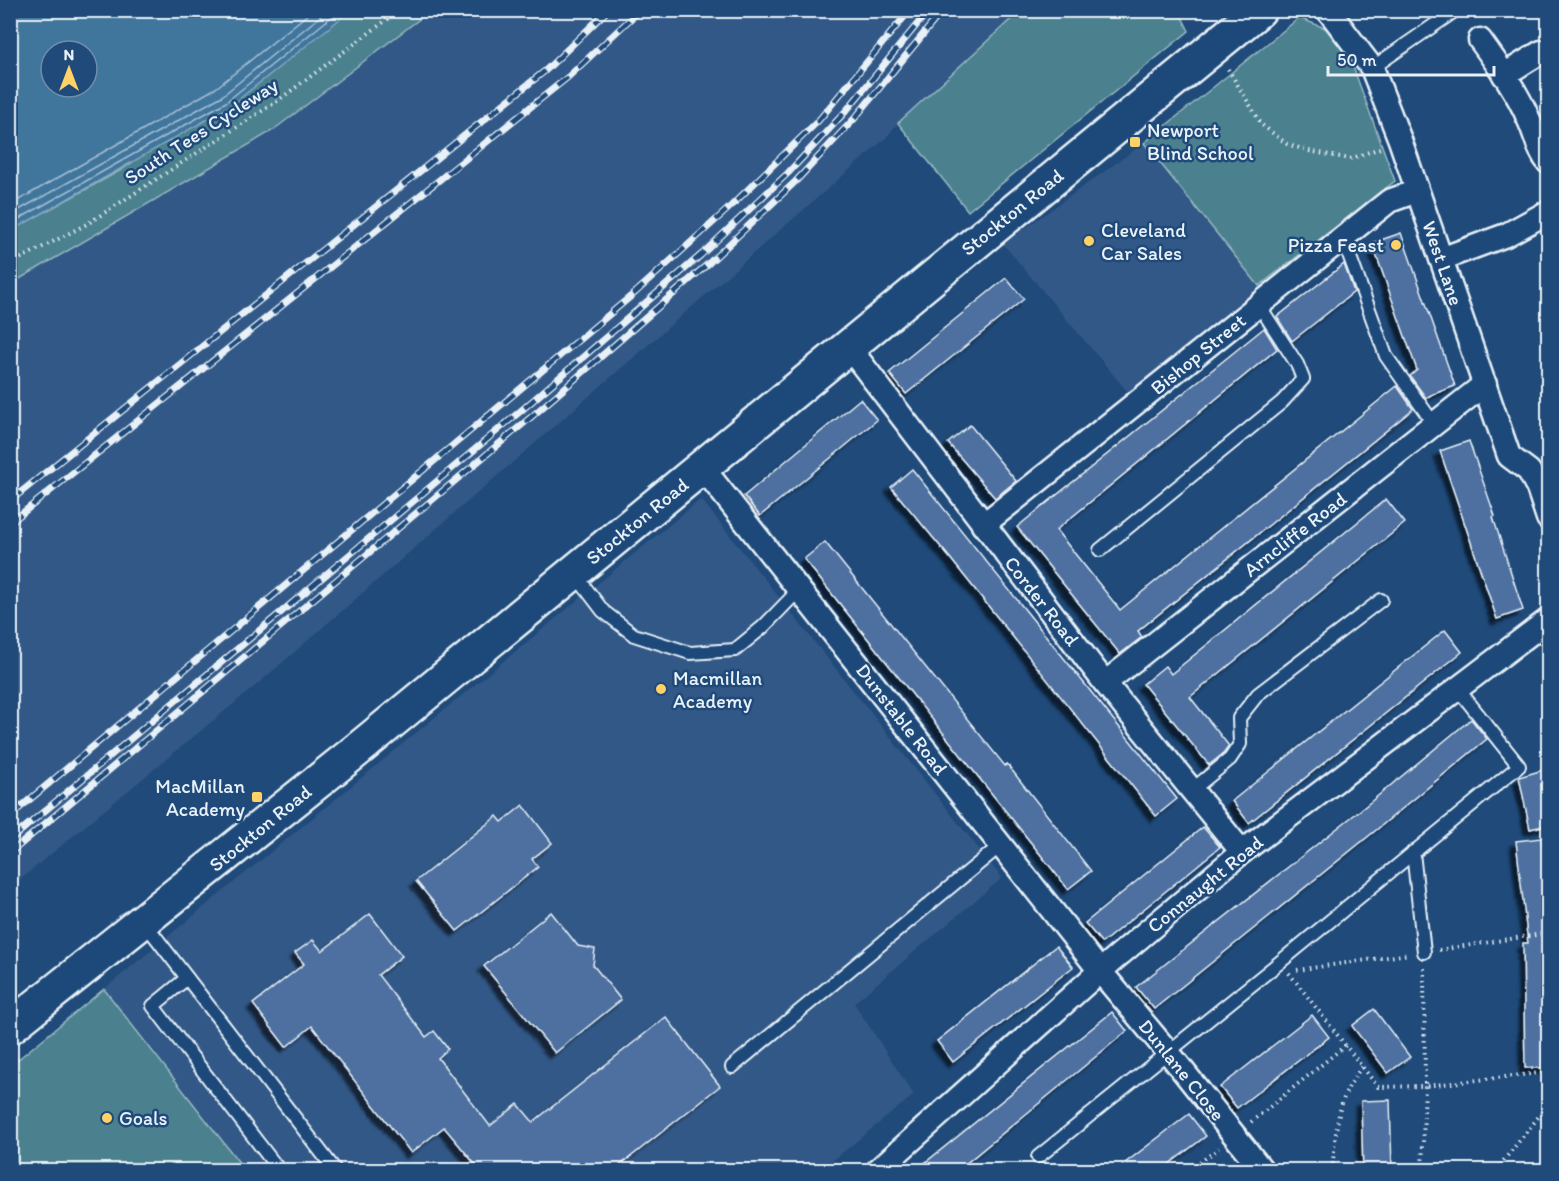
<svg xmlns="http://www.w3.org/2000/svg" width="1559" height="1181" font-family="Itim,sans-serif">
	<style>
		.built { fill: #315887 }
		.green { fill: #4b818e; stroke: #9ab9c3; stroke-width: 1.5 }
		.water { fill: #40759c; stroke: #83a7c1; stroke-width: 1.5; fill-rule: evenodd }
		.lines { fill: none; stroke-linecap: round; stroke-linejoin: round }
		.shore { stroke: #a5bfd3; stroke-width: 1.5 }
		.building { fill: #4e70a0; stroke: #e8f1f8; stroke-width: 1.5; filter: url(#shadow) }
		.service-casing { stroke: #e8f1f8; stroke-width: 16 }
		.minor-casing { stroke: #e8f1f8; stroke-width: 27 }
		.secondary-casing { stroke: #e8f1f8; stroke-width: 38 }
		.path { stroke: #e8f1f8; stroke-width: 4; stroke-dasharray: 1.5 4.5; stroke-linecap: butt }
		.service { stroke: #1f4a7a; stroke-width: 12 }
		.minor { stroke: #1f4a7a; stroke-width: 22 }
		.secondary { stroke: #1f4a7a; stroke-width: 33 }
		.rail-casing { stroke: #e8f1f8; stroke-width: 7 }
		.rail { stroke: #1f4a7a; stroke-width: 4.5; stroke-dasharray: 14; stroke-linecap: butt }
		.poi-dot { fill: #ffd166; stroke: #1f4a7a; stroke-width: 2 }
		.labels { text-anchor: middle; stroke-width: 5; stroke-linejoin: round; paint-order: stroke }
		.poi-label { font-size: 20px; fill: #e8f1f8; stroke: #1f4a7a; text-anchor: start }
		.street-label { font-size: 20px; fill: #e8f1f8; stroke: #1f4a7a }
	</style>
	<defs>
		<filter id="shadow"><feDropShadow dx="-5.5" dy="5.5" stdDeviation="1.5" flood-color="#0009"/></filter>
	</defs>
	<rect width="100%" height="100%" fill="#1f4a7a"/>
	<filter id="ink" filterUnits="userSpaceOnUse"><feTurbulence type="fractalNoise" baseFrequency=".0167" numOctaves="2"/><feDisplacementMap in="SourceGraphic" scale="12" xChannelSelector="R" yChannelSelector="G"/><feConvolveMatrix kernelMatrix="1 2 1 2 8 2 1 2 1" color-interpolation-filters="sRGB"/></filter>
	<g filter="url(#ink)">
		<g class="built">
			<path d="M430 11H1021L898 123 885 139 259 683 11 887 10 284 272 131Z"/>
			<path d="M1144 143 1259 286 1132 397 1003 244Z"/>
			<path d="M701 499 1002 878 854 1003 914 1095 821 1170H245L104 989Z"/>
		</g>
		<g class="green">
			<path d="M1021 10 1179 11 1189 31 968 211 898 123Z"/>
			<path d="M350 11H430L272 131 11 284 10 231 121 170Z"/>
			<path d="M1299 18 1341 34 1395 181 1259 286 1144 143Z"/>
			<path d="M104 989 245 1170H11V1065Z"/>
		</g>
		<path class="water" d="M11 10H350V11L229 107 11 231ZM51 51H87V87H51Z"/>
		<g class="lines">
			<g class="shore">
				<path d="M10 205 216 88 313 10"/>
				<path d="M10 215 222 96 328 10"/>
				<path d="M10 224 226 102 340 10"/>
			</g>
		</g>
		<g class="building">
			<path d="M1401 233 1455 386 1431 395 1426 398 1410 376 1417 370 1372 243Z"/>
			<path d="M1344 264 1354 292 1292 341 1277 317Z"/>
			<path d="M1006 278 1024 299 906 394 889 373Z"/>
			<path d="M1264 328 1277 349 1056 530 1120 610 1397 386 1413 409 1138 631 1142 637 1120 654 1017 527Z"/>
			<path d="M860 399 877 420 760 516 744 496Z"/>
			<path d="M970 425 1016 481 995 498 948 443Z"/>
			<path d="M1469 441 1495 516 1493 517 1523 610 1497 619 1440 451Z"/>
			<path d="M912 469 1177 799 1156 816 950 558 891 487Z"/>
			<path d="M1386 499 1405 523 1190 697 1229 746 1224 753 1209 765 1143 684 1165 666 1171 674Z"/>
			<path d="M825 542 1005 766 1007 764 1091 871 1068 889 804 559Z"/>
			<path d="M1445 630 1462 652 1249 823 1232 801Z"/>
			<path d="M1471 719 1487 739 1375 831 1154 1009 1136 987 1368 804Z"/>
			<path d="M1543 770 1548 794V825L1530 829 1519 777Z"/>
			<path d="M523 805 552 843 532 859 538 867 457 931 416 881 497 816 502 822Z"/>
			<path d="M1203 827 1220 847 1102 943 1085 923Z"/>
			<path d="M1541 838 1547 886H1548V1068H1525L1523 943H1528L1516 841Z"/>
			<path d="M551 912 578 946 595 949 593 965 621 1000 555 1053 484 966Z"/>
			<path d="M370 914 402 956 378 975 426 1037 434 1031 448 1049 438 1058 490 1126 518 1104 533 1122 666 1017 720 1086 614 1170H480L444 1127 411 1153 312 1026 286 1047 253 1004 304 964 295 953 313 940 322 951Z"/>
			<path d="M1056 946 1073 967 953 1062 937 1041Z"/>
			<path d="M1374 1009 1410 1057 1388 1073 1352 1026Z"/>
			<path d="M1112 1012 1127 1031 958 1170H916Z"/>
			<path d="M1312 1015 1329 1037 1237 1108 1220 1087Z"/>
			<path d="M1390 1100 1392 1170H1363L1361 1101Z"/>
			<path d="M1189 1114 1206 1136 1161 1170H1116Z"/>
		</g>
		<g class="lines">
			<defs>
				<g id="service">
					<path d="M1372 68 1456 10"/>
					<path d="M1343 238 1386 356 1434 424"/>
					<path d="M1100 550 1282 402 1303 379 1297 364 1259 305"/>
					<path d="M574 573 603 611 634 635 690 653 735 650 763 627 799 590"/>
					<path d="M1192 790 1230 759 1240 744 1239 718 1258 694 1381 600"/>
					<path d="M1413 852 1424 952"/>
					<path d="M144 922 335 1170"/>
					<path d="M187 978 153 1006 279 1170"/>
					<path d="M732 1067 1001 845"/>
					<path d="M1038 1157 1280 962 1519 766 1458 689"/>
				</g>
				<g id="minor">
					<path d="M1328 10 1372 68 1400 140 1509 456 1529 471 1538 488 1548 518"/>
					<path d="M1480 40C1498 65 1517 91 1529 120 1536 135 1538 150 1548 162"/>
					<path d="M1504 75 1541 52"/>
					<path d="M1441 259 1506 235 1548 212"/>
					<path d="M848 346 1105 683 1242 852"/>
					<path d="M703 468 1100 971 1168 1052 1262 1170"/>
					<path d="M983 525 1389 201 1417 191"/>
					<path d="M1105 683 1485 384"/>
					<path d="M878 1170 1100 971 1242 852 1548 620"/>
				</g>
				<path id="secondary" d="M10 1027 351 755 1259 10"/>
			</defs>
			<use href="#service" class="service-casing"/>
			<use href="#minor" class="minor-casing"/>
			<use href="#secondary" class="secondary-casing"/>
			<g class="path">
				<path d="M1228 69 1262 125 1287 144 1309 151 1350 159 1380 148"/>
				<path d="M10 264 87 224 276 102 400 10"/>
				<path d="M1439 950 1548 933"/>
				<path d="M1424 968 1425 1086 1548 1072"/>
				<path d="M1297 970 1409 954"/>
				<path d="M1289 973 1378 1087 1425 1086 1422 1170"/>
				<path d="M1251 1122 1346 1045"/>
				<path d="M1190 1170 1219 1148"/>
				<path d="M1332 1170C1337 1130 1335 1100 1362 1067"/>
				<path d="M1496 1170 1548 1105"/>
			</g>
			<use href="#service" class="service"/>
			<use href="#minor" class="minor"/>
			<use href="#secondary" class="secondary"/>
			<defs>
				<g id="rail">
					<path d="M10 501 546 70 608 10"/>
					<path d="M10 523 568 77 640 10"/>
					<path d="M10 816 636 292 728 209 818 121 910 10"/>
					<path d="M10 840 523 409 701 255 788 173 846 111 929 10"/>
					<path d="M10 853 530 418 709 263 796 181 855 118 943 10"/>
				</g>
			</defs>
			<use href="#rail" class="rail-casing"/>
			<use href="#rail" class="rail"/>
		</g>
	</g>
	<g class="poi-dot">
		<rect x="1129" y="136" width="12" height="12" rx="3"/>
		<circle cx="1089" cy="241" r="6"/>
		<circle cx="1396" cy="245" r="6"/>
		<circle cx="661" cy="689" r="6"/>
		<rect x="251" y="791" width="12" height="12" rx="3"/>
		<circle cx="107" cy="1118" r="6"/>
	</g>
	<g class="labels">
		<g class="poi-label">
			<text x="1147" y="137">Newport<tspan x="1147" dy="23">Blind School</tspan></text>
			<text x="1101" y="237">Cleveland<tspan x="1101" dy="23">Car Sales</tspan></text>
			<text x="1384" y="252" text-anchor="end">Pizza Feast</text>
			<text x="673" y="685">Macmillan<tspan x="673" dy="23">Academy</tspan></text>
			<text x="245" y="793" text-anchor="end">MacMillan<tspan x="245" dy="23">Academy</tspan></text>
			<text x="119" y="1125">Goals</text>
		</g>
		<g class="street-label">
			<text transform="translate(201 131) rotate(-33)" y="7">South Tees Cycleway</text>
			<text transform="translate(1012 212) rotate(-39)" y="7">Stockton Road</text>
			<text transform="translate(1443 263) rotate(71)" y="7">West Lane</text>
			<text transform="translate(1198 354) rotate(-39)" y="7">Bishop Street</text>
			<text transform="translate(637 521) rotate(-39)" y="7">Stockton Road</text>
			<text transform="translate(1295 534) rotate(-38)" y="7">Arncliffe Road</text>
			<text transform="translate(1042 601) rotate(52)" y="7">Corder Road</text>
			<text transform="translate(902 719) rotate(52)" y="7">Dunstable Road</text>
			<text transform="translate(260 828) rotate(-39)" y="7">Stockton Road</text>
			<text transform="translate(1205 884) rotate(-39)" y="7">Connaught Road</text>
			<text transform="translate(1182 1070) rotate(51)" y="7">Dunlane Close</text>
		</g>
	</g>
	<rect width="1559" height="1181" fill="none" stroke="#1f4a7a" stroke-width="36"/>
	<rect x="18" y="18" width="1523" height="1145" fill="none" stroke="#e8f1f8" stroke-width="2" filter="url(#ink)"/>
	<g transform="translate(69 69)"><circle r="28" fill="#1f4a7a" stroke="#6f8dac" stroke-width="1.5"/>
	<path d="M0-4.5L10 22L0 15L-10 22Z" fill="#ffd166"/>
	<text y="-9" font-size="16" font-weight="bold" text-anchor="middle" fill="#e8f1f8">N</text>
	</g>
	<path d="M1328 66v9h166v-9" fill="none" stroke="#e8f1f8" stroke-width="3"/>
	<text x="1337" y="66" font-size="18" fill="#e8f1f8" stroke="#1f4a7a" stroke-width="4.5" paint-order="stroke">50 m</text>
</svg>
